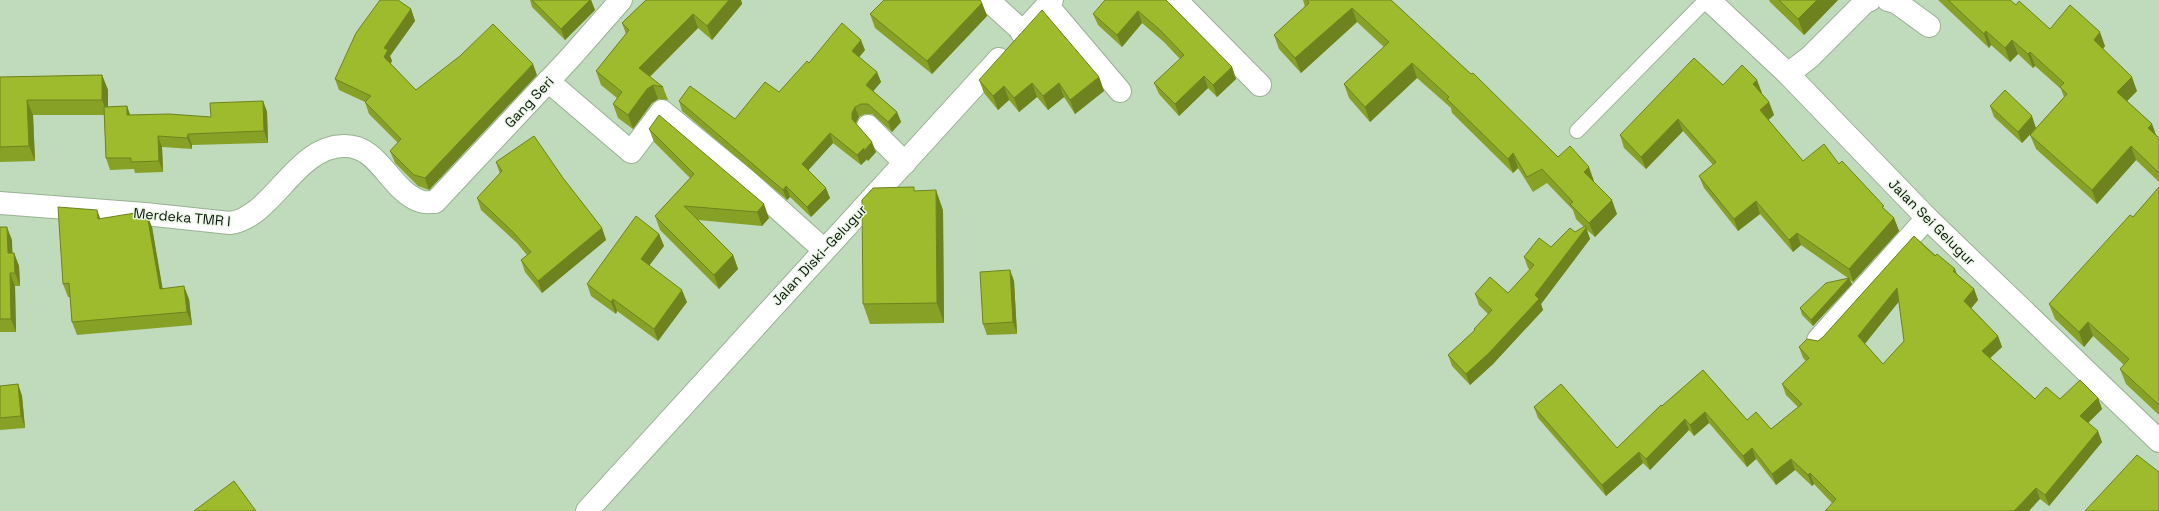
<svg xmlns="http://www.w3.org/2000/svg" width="2159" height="511" font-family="'Space Grotesk',sans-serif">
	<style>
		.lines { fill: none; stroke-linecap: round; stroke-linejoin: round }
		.lane-casing { stroke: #98b193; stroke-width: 16 }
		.street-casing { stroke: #98b193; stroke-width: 24 }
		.secondary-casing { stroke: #98b193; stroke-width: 24 }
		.lane { stroke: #fff; stroke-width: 14 }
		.street { stroke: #fff; stroke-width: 22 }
		.secondary { stroke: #fff; stroke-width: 22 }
		.wall { fill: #87a126; fill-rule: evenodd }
		.shaded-wall { fill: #6e831f }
		.building { fill: #9dbb2c; stroke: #6e831f; fill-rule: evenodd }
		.labels { text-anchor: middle; stroke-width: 3; stroke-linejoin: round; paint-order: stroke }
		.street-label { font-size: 14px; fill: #0e170c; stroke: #eaf7e7 }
	</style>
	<rect width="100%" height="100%" fill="#c0dbbc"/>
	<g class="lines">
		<defs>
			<path id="lane" d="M1577 131 1706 0"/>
			<g id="street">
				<path d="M988 0 1023 32"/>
				<path d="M1176 0 1260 85"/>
				<path d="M1888 0 1896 2 1929 26"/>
				<path d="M1047 5 1120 91"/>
				<path d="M1788 74 1810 57 1865 2 1870 0"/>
				<path d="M548 81 631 152 662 111 745 179 823 249"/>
				<path d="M868 126 905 163"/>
				<path d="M0 203 145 214 230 223C273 217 295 147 343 146 379 144 389 190 420 201 424 203 431 202 435 202L570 58 621 0"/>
				<path d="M1818 340 1927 218"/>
			</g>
			<g id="secondary">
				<path d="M1709 0 1788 74 1927 218 2159 441"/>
				<path d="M1022 33 1052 0"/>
				<path d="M587 511 999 59"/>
			</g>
		</defs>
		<use href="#lane" class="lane-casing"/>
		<use href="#street" class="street-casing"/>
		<use href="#secondary" class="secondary-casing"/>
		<use href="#lane" class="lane"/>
		<use href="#street" class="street"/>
		<use href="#secondary" class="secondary"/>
	</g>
	<g class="wall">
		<path d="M530 0H591L595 10 565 40 532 7Z"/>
		<path d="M646 0H741L742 4 712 40 698 28 650 77 663 87 668 100 658 99 652 103 633 129 618 118 613 104 617 98 601 85 596 71 626 34 622 23Z"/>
		<path d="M1166 0 1232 67 1236 79 1217 97 1208 88 1179 116 1159 94 1154 83 1180 59 1164 42 1142 23 1122 47 1098 25 1093 14Z"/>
		<path d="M1303 0H1391L1558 157 1594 181V182L1617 214 1595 237 1587 230 1590 239 1541 304 1543 310 1493 364 1470 385 1452 366 1448 355 1474 331V329L1488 314 1479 305 1475 294 1508 293 1530 270 1528 268 1524 257 1551 247 1584 227 1576 219 1573 210 1547 183 1533 192 1518 168 1513 173 1452 113 1451 108 1417 78 1370 122 1349 98 1344 84 1384 47 1357 22 1301 73 1279 49 1274 35 1305 7Z"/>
		<path d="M1769 0H1838L1804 35 1770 2Z"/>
		<path d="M1938 0H2010L2016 5 2050 29 2105 46 2103 49 2137 91 2127 101 2152 124 2156 135 2159 138V182L2136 160 2097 204 2036 149 2030 135 2064 97 2061 89 2035 66 2033 68 2018 54 2010 62 1991 45 1989 48Z"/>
		<path d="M982 3 987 16 932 74 875 28 870 14Z"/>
		<path d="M411 9 415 21 390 56 392 61 390 64 416 90 537 75 429 190 418 186 395 163 390 151 398 143 369 114 365 102 339 90 335 79Z"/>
		<path d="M865 50 859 57 877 72 881 82 873 91 897 112 901 122 892 132 872 114H865L859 117 856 123 876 152 868 161 867 159 861 165 833 143 808 170 830 198 811 217 790 197 787 200 682 111 679 101 735 119 779 92 809 63Z"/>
		<path d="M102 75 108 90V107L127 106 130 115 211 117 263 101 267 112 268 143 192 145V149L162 147 163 172 135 173 134 169 110 170 106 158 104 115H33L35 161 0 162V77Z"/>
		<path d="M1099 77 1104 91 1075 114 1064 97 1048 110 1037 97 1019 112 1009 100 998 110 984 93 979 80Z"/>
		<path d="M1757 80 1761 93 1769 102 1774 115 1768 120 1803 161 1839 164 1885 210 1894 218 1899 231 1853 282 1850 280 1852 284 1813 326 1802 315 1800 308 1848 278 1801 245 1793 252 1760 214 1738 231 1704 188 1699 176 1713 165 1683 131 1646 169 1624 148 1620 135Z"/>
		<path d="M1990 106 2036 128 2022 143 1994 117Z"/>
		<path d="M649 129 769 218 762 226 698 220 733 255 738 269 719 289 660 230 655 216 690 178 654 142Z"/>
		<path d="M496 162 602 228 606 240 542 293 525 272 521 260 527 255 517 243 481 210 477 198 500 174Z"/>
		<path d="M2159 187V415L2126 384 2120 369 2124 365 2093 336 2084 347 2055 319 2049 304 2133 217Z"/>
		<path d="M915 191 943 210 944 323 870 324 863 304Z"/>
		<path d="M101 219 152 227 162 288 189 299 192 325 77 335 72 322 70 297H68L63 284Z"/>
		<path d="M0 227 12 240V253H14L19 266 20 286H15L16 332H0Z"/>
		<path d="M659 234 664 246 649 266 687 302 658 341 617 311 616 314 591 296 587 284Z"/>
		<path d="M1914 236 1958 275 1974 289 1978 300 1971 308 1998 336 2002 347 1990 358 2035 399 2098 398 2102 409 2088 423 2102 442 2049 506 2040 499 1832 503 1814 484 1812 486 1795 470 1776 485 1756 459 1747 467 1709 423 1694 436 1689 430 1650 470 1643 463 1606 496 1538 418 1534 407 1617 448 1662 406 1703 370 1747 420 1771 429 1798 407 1786 395 1782 384 1806 361 1803 358 1799 347 1818 341 1823 337ZM1899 301 1904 341 1883 364 1865 344Z"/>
		<path d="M1010 270 1014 281 1017 334 987 335 983 324Z"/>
		<path d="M18 384 22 396 25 428 0 430V386Z"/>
	</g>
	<g class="shaded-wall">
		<path d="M590 0H591L595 10 565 40 561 29Z"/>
		<path d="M729 0H741L742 4 712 40 707 26Z"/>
		<path d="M1817 0H1838L1804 35 1798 19Z"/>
		<path d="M982 3 987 16 932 74 927 61Z"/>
		<path d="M1352 8 1357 22 1301 73 1295 58Z"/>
		<path d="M411 9 415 21 390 56 392 61 388 69 384 57V48Z"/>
		<path d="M1138 11 1142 23 1122 47 1117 35Z"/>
		<path d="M693 14 698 28 644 82 639 68Z"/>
		<path d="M1986 31 1991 45 1989 48 1984 34Z"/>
		<path d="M2100 32 2105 46 2099 54 2094 40Z"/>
		<path d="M861 40 865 50 856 61 852 51Z"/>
		<path d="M2012 40 2018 54 2010 62 2005 48Z"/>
		<path d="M2030 52 2035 66 2033 68 2028 54Z"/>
		<path d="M1412 63 1417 78 1370 122 1365 107Z"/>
		<path d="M533 64 537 75 429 190 425 178Z"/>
		<path d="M1232 67 1236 79 1217 97 1213 85Z"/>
		<path d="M877 72 881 82 870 95 866 85Z"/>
		<path d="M102 75 108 90V115L102 100Z"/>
		<path d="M1204 76 1208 88 1179 116 1175 104Z"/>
		<path d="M1099 77 1104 91 1075 114 1070 100Z"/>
		<path d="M2132 77 2137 91 2122 106 2117 92Z"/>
		<path d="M1757 80 1762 93 1758 97 1753 84Z"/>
		<path d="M1032 83 1037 97 1019 112 1014 98Z"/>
		<path d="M1059 83 1064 97 1048 110 1043 96Z"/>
		<path d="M653 85 658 99 652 103 633 129 628 115 647 89Z"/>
		<path d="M1004 86 1009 100 998 110 993 96Z"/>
		<path d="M27 100 33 115 35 161 29 146Z"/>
		<path d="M263 101 267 112 268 143 264 131Z"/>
		<path d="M1769 102 1774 115 1765 123 1760 110Z"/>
		<path d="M127 106 131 118 127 115Z"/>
		<path d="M855 107 859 117 856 123 852 119V113Z"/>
		<path d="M897 112 901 122 892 132 888 122Z"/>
		<path d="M2032 116 2036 128 2022 143 2018 132Z"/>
		<path d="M1678 119 1683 131 1646 169 1641 157Z"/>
		<path d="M2152 124 2157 138 2148 128Z"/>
		<path d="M830 133 833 143 805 174 802 164Z"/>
		<path d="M188 134 192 145V149L187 138Z"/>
		<path d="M158 136 162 147 163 172 159 161Z"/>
		<path d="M872 142 876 152 868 161 867 159 861 165 857 155 864 148Z"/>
		<path d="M2131 146 2136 160 2097 204 2092 190Z"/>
		<path d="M1513 153 1518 168 1513 173 1508 159Z"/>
		<path d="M1589 167 1594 181 1589 186 1584 172Z"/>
		<path d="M786 186 790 197 787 200 783 190Z"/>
		<path d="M826 188 830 198 811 217 807 207Z"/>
		<path d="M936 190 943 210 944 323 937 303Z"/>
		<path d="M1612 200 1617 214 1595 237 1589 223Z"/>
		<path d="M1756 201 1760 214 1738 231 1734 219Z"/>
		<path d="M764 204 769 218 762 226 757 212Z"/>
		<path d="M97 210 102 223 98 219Z"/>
		<path d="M147 214 152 227 165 302 160 289Z"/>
		<path d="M1894 218 1899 231 1853 282 1849 269Z"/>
		<path d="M7 227 12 240 13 266 8 253Z"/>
		<path d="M602 228 606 240 542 293 538 281Z"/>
		<path d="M1586 228 1590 239 1541 304 1543 310 1493 364 1470 385 1466 374 1535 295Z"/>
		<path d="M1797 233 1801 245 1793 252 1789 240Z"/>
		<path d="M659 234 664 246 645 271 641 259Z"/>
		<path d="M14 253 19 266 20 286 15 273Z"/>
		<path d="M733 255 738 269 719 289 714 275Z"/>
		<path d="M1955 269 1959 280 1953 271Z"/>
		<path d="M1010 270 1014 281 1017 334 1013 322Z"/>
		<path d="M10 273 15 286 16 332 11 319Z"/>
		<path d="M1849 278 1852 284 1813 326 1811 320Z"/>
		<path d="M184 286 189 299 192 325 187 312Z"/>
		<path d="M1897 288 1901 299 1862 347 1858 336Z"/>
		<path d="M1974 289 1978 300 1968 312 1964 301Z"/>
		<path d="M682 290 687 302 658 341 654 329Z"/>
		<path d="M613 299 617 311 616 314 611 302Z"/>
		<path d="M2088 322 2093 336 2084 347 2079 332Z"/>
		<path d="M1998 336 2002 347 1986 362 1982 351Z"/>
		<path d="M18 384 22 396 25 428 21 416Z"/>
		<path d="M2098 398 2102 409 2084 427 2080 416Z"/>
		<path d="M1705 412 1709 423 1694 436 1690 425Z"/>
		<path d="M1685 419 1689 430 1650 470 1646 459Z"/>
		<path d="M2098 431 2102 442 2049 506 2045 495Z"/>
		<path d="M1752 448 1756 459 1747 467 1743 456Z"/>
		<path d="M1639 452 1643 463 1606 496 1602 485Z"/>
		<path d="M1791 459 1795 470 1776 485 1772 474Z"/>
		<path d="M1810 473 1814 484 1812 486 1808 475Z"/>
		<path d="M2036 488 2040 499 2029 511H2014Z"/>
	</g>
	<g class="building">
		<path d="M380 0H398L411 9 384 48 388 50 384 57 416 90 460 56 493 24 533 64 425 178 414 175 390 151 401 139 365 102 371 96 335 79 356 33Z"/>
		<path d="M532 0H590L561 29Z"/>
		<path d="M646 0H729L707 26 693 14 639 68 663 87 653 85 647 89 628 115 613 104 622 92 596 71 629 30 622 23Z"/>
		<path d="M884 0H980L982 3 927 61 870 14Z"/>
		<path d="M1105 0H1166L1232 67 1213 85 1204 76 1175 104 1154 83 1184 55 1160 30 1138 11 1117 35 1093 14Z"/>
		<path d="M1307 0H1391L1471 74 1473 73 1558 157 1570 146 1589 167 1584 172 1612 200 1589 223 1570 204 1573 202 1542 169 1527 177 1513 153 1508 159 1447 99 1449 97 1412 63 1365 107 1344 84 1389 42 1352 8 1295 58 1274 35 1309 3Z"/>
		<path d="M1779 0H1817L1798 19Z"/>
		<path d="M1948 0H2010L2016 5 2019 1 2050 29 2070 5 2100 32 2094 40 2132 77 2117 92 2152 124 2148 128 2159 138V173L2131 146 2092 190 2030 135 2067 94 2060 87 2064 83 2030 52 2028 54 2012 40 2005 48 1986 31 1984 34Z"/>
		<path d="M1042 10 1099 77 1070 100 1059 83 1043 96 1032 83 1014 98 1004 86 993 96 979 80Z"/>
		<path d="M842 23 861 40 852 51 877 72 866 85 897 112 888 122 868 104H861L855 107 852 113V119L872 142 864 151V148L857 155 830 133 802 164 826 188 807 207 786 186 783 190 679 101 690 86 735 119 765 82 779 92 807 61 809 63Z"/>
		<path d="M1694 58 1723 85 1742 65 1757 80 1753 84 1769 102 1760 110 1803 161 1824 144 1839 164 1842 161 1884 206 1882 207 1894 218 1849 269 1797 233 1789 240 1756 201 1734 219 1699 176 1716 162 1678 119 1641 157 1620 135Z"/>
		<path d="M102 75V100H27L29 146 0 147V77Z"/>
		<path d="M2005 90 2032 116 2018 132 1990 106Z"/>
		<path d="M263 101 264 131 188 134 187 138 158 136 159 161 131 162V158H106L104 107 127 106V115L169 114 211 117 210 103Z"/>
		<path d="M659 115 764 204 757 212 684 206 733 255 714 275 655 216 694 174 649 129Z"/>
		<path d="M534 136 563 178 602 228 538 281 521 260 531 252 513 232 477 198 502 171 496 162Z"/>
		<path d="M914 187V191L936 190 937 303 863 304 862 200 873 188Z"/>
		<path d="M2159 187V405L2120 369 2129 359 2088 322 2079 332 2049 304 2130 215 2133 217Z"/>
		<path d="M58 207 97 210 98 219 135 213 147 214 160 289 184 286 187 312 72 322 69 283 63 284Z"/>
		<path d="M636 216 659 234 641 259 682 290 654 329 613 299 611 302 587 284Z"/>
		<path d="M1585 226 1586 228 1535 295 1539 299 1489 353 1466 374 1448 355 1475 330 1474 329 1492 310 1475 294 1490 277 1508 293 1534 265 1524 257 1539 238 1551 247 1570 228 1575 232Z"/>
		<path d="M0 227H7L8 253H14L15 273H10L11 319H0Z"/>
		<path d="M1914 236 1935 256 1937 254 1955 269 1953 271 1974 289 1964 301 1998 336 1982 351 2035 399 2046 387 2060 399 2080 380 2098 398 2080 416 2098 431 2045 495 2036 488 2014 511H1825L1836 499 1810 473 1808 475 1791 459 1772 474 1752 448 1743 456 1705 412 1690 425 1685 419 1646 459 1639 452 1602 485 1534 407 1561 384 1617 448 1661 405 1662 406 1703 370 1747 420 1756 412 1771 429 1802 404 1782 384 1809 358 1799 347 1807 339 1818 341 1823 337ZM1897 288 1904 341 1883 364 1858 336Z"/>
		<path d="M1010 270 1013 322 983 324 980 272Z"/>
		<path d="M1849 278 1811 320 1800 308 1826 283Z"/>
		<path d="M18 384 21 416 0 418V386Z"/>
		<path d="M2137 455 2159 472V511H2085Z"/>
		<path d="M234 481 256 511H194Z"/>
	</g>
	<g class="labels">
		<g class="street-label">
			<text transform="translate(529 102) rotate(-47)" y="5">Gang Seri</text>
			<text transform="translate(182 217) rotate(5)" y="5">Merdeka TMR I</text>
			<text transform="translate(1932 222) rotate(45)" y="5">Jalan Sei Gelugur</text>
			<text transform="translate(819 255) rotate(-47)" y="5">Jalan Diski–Gelugur</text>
		</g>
	</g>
</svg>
